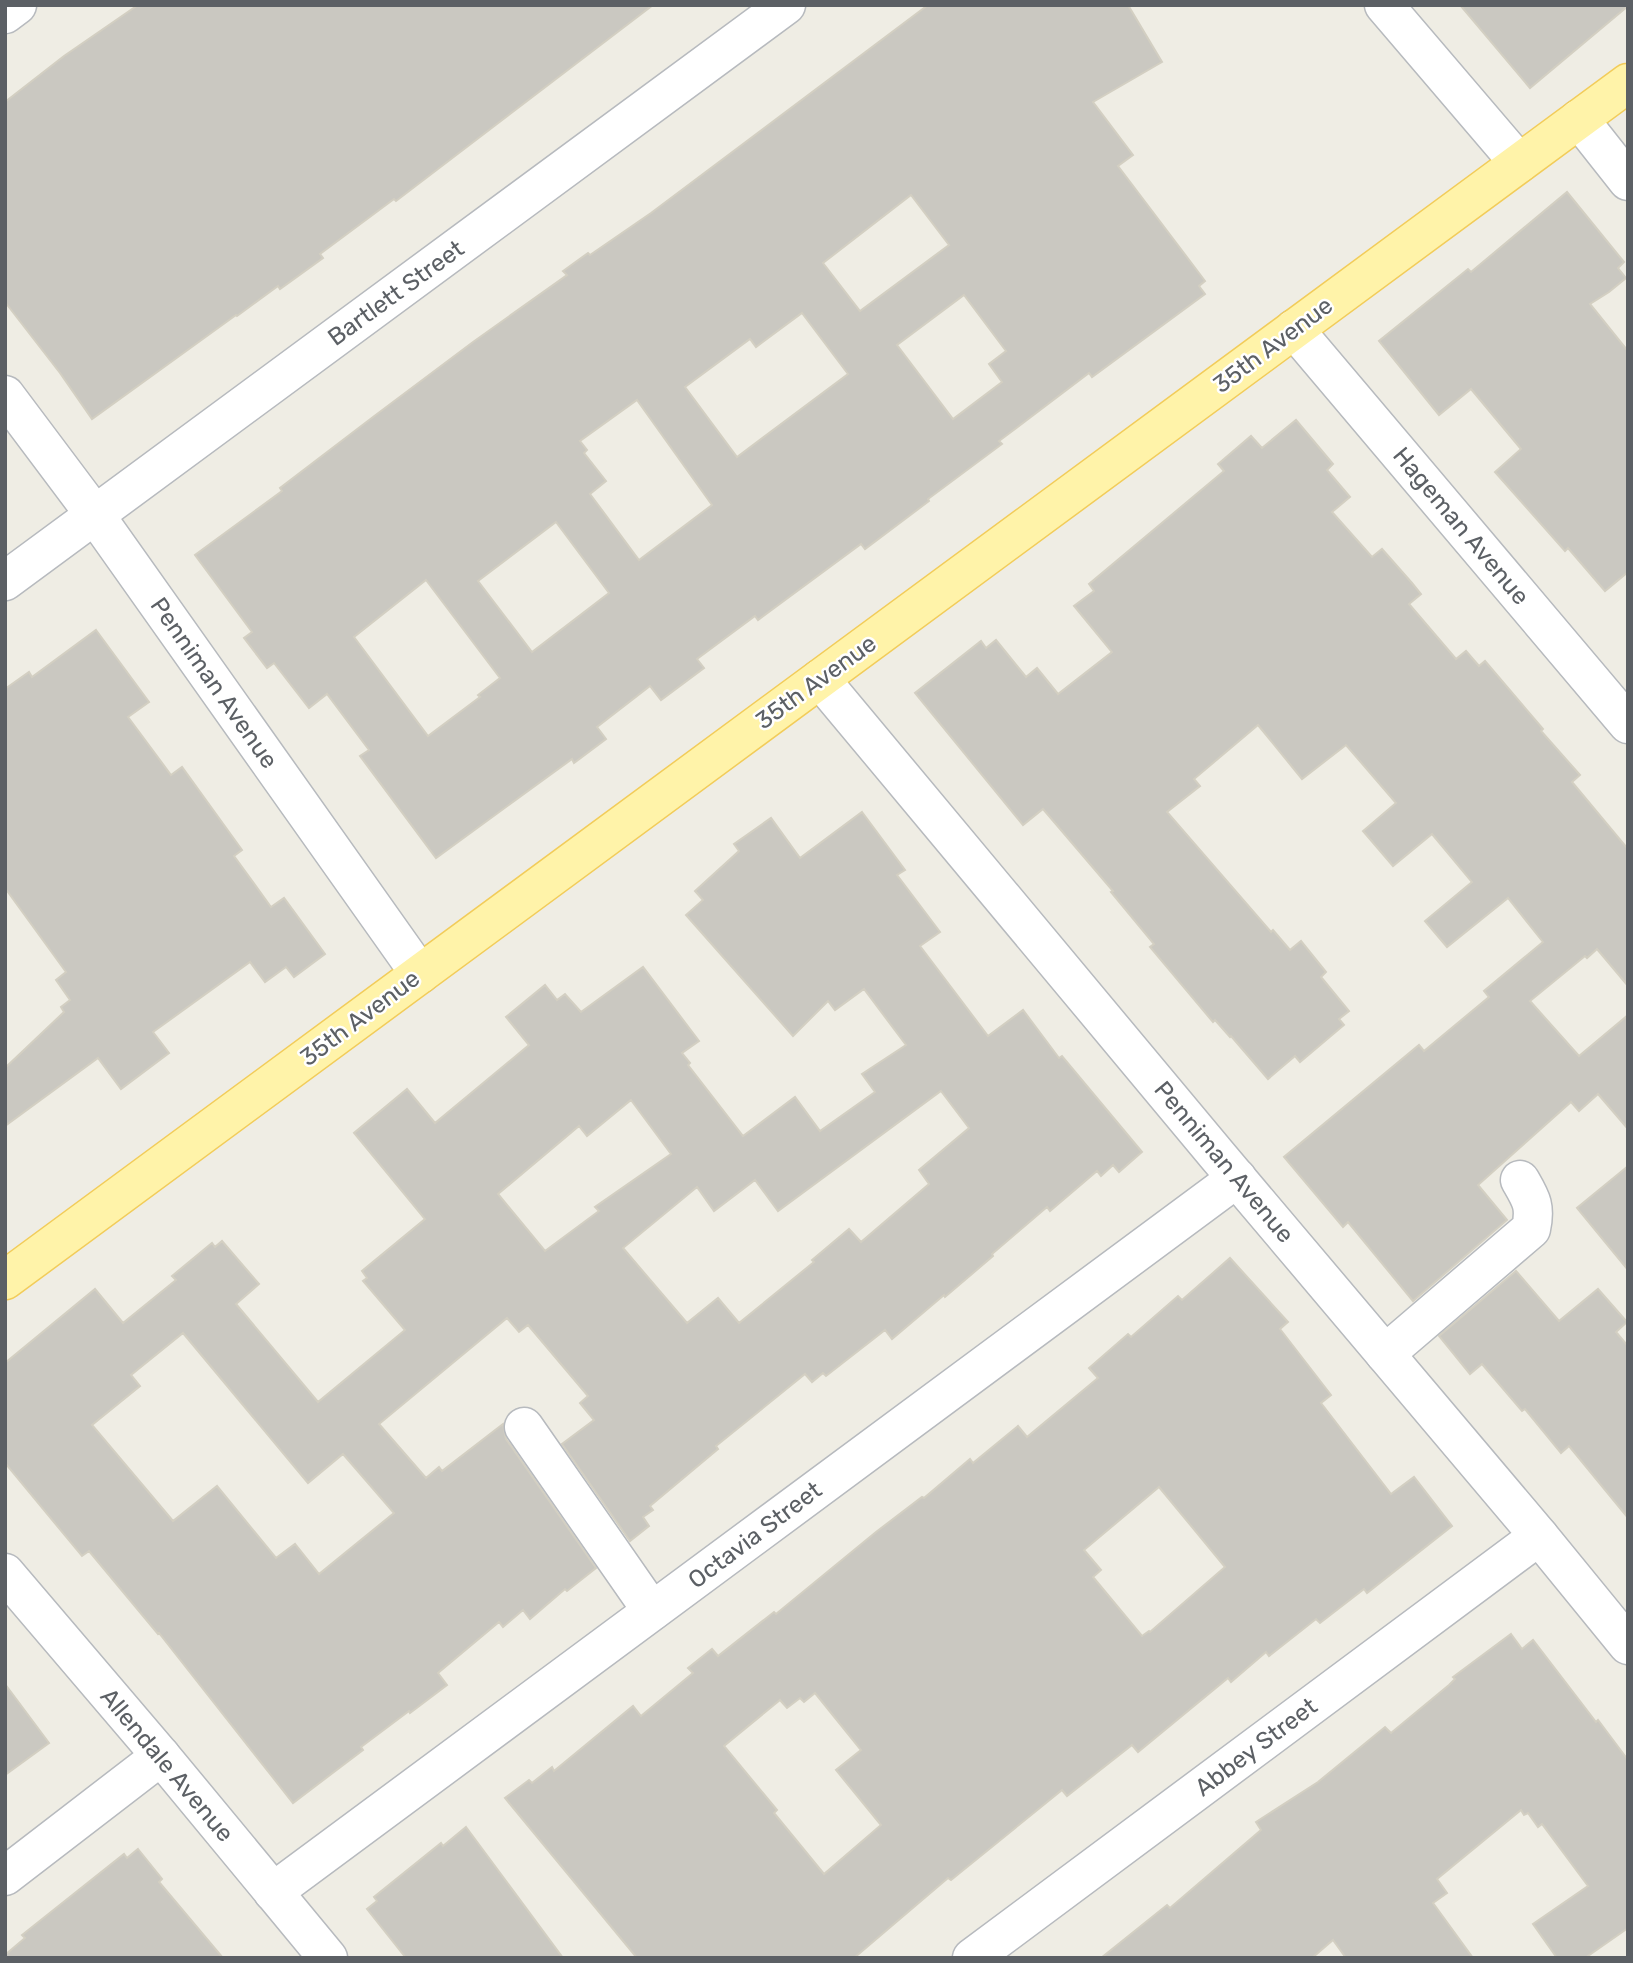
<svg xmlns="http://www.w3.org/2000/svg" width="1633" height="1963" font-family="Rubik,sans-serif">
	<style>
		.building { fill: #cac8c1; stroke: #d3cfc2; stroke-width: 2; fill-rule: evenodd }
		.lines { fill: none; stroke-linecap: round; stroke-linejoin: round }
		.minor-casing { stroke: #b7babe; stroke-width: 41 }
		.major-casing { stroke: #f2cc5a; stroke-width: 41 }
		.minor { stroke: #fff; stroke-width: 38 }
		.major { stroke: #fff3a9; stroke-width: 38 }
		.labels { text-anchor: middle; stroke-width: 5; stroke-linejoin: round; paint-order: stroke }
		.street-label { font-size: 24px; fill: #5c6065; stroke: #fff }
	</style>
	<rect width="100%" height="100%" fill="#efede4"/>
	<g class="building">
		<path d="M138 5H653L396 201 394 199 320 254 323 258 280 289 278 286 237 316 236 315 92 419 60 373 5 302V102L64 56Z"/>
		<path d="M928 5H1128L1162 62 1093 102 1133 155 1118 166 1205 281 1199 286 1205 294 1092 377 1089 373 999 441 1002 444 928 499 929 501 865 549 861 544 758 620 755 616 697 659 704 668 661 700 650 686 597 727 606 739 574 763 572 759 436 858 360 756 369 750 327 694 309 708 274 663 267 668 244 638 252 632 195 555 282 491 280 488 373 417 473 342 567 275 563 271 588 253 590 255 651 213ZM911 195 949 245 860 311 823 263ZM964 295 1006 351 989 364 1002 382 953 419 897 345ZM802 313 848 374 737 457 685 387 750 339 756 347ZM637 400 712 505 639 560 590 494 606 481 584 453 587 450 580 441ZM556 522 609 593 532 652 478 581ZM426 580 500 678 478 695 480 697 428 736 354 637Z"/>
		<path d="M1460 5H1628V6L1530 88Z"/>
		<path d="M1567 192 1624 262 1618 268 1626 278 1609 292 1590 304 1628 351V572L1605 591 1568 548 1565 551 1495 472 1521 449 1471 389 1439 415 1379 341 1468 269 1471 272Z"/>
		<path d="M1296 420 1333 464 1327 470 1350 497 1332 512 1372 557 1382 549 1412 583 1421 594 1409 604 1456 659 1466 651 1479 666 1485 661 1543 729 1541 731 1580 775 1572 782 1628 849V986L1597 949 1587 958 1585 956 1530 1001 1579 1056 1628 1015V1129L1598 1094 1579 1111 1571 1102 1478 1185 1507 1220 1413 1301 1348 1222 1343 1227 1284 1157 1419 1045 1424 1051 1489 997 1484 991 1543 942 1508 898 1447 947 1425 921 1472 882 1432 834 1393 866 1363 831 1396 803 1346 745 1302 779 1258 725 1194 779 1200 786 1167 812 1271 932 1273 930 1290 950 1301 941 1326 972 1321 977 1349 1011 1339 1019 1344 1025 1300 1062 1295 1056 1268 1079 1231 1036 1230 1037 1215 1020 1213 1022 1150 947 1154 944 1111 892 1113 891 1043 809 1023 825 915 693 981 641 986 648 996 640 1026 677 1037 668 1058 694 1112 652 1074 606 1094 591 1089 584 1224 471 1218 464 1251 436 1262 448Z"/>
		<path d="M96 630 149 702 128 717 171 775 182 767 242 850 234 856 271 907 284 898 325 954 294 977 286 967 265 982 250 962 153 1032 169 1053 121 1089 98 1058 5 1126V1068L64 1012 61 1007 70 1000 56 980 66 972 5 888V689L29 672 32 677Z"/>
		<path d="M862 812 905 870 897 875 940 932 920 946 988 1036 1023 1010 1059 1058 1062 1056 1142 1152 1119 1172 1113 1165 1101 1176 1097 1171 1050 1211 1047 1207 992 1254 993 1256 945 1297 944 1295 892 1339 885 1330 826 1376 823 1373 812 1382 805 1374 716 1446 718 1449 650 1506 653 1510 643 1517 649 1526 630 1541 562 1444 594 1420 580 1403 588 1396 528 1325 519 1332 507 1318 379 1424 426 1478 439 1467 442 1471 503 1424 506 1439 596 1568 567 1591 565 1589 530 1619 523 1610 503 1627 499 1622 438 1673 447 1685 410 1713 409 1711 361 1747 363 1750 293 1803 159 1633 158 1634 89 1551 82 1556 5 1463V1363L95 1289 123 1323 176 1280 172 1276 212 1243 215 1247 222 1241 259 1284 236 1304 318 1402 405 1330 363 1281 367 1278 362 1271 425 1219 354 1133 407 1089 435 1123 529 1045 506 1017 545 985 557 1000 565 994 581 1012 643 967 699 1041 682 1053 690 1063 688 1065 743 1136 795 1097 820 1131 875 1092 862 1074 906 1045 864 989 835 1010 828 1001 793 1036 686 915 703 900 695 891 739 851 734 844 771 818 800 858ZM941 1091 969 1128 919 1170 929 1184 861 1242 849 1229 812 1260 814 1262 739 1323 718 1298 687 1323 623 1248 697 1187 714 1211 755 1180 778 1211ZM631 1100 671 1154 595 1207 599 1211 545 1251 498 1194 579 1126 587 1136ZM183 1333 308 1483 343 1454 394 1513 319 1574 295 1544 276 1558 217 1486 173 1521 92 1425 140 1386 131 1375Z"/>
		<path d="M1628 1166V1270L1577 1208Z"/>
		<path d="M1230 1258 1288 1322 1280 1329 1331 1395 1321 1403 1391 1494 1414 1477 1452 1526 1367 1593 1364 1589 1320 1623 1316 1619 1269 1656 1266 1652 1231 1682 1228 1678 1138 1752 1132 1745 1067 1796 1062 1790 951 1880 948 1878 854 1958H637L505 1798 529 1780 532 1783 552 1767 554 1771 633 1706 641 1716 693 1673 688 1668 712 1649 718 1656 774 1612 776 1614 876 1532 922 1497 924 1498 970 1459 973 1463 1018 1426 1027 1437 1098 1378 1089 1368 1128 1334 1131 1337 1178 1296 1182 1300ZM1159 1487 1225 1567 1150 1632 1149 1631 1142 1636 1093 1577 1101 1570 1084 1550ZM815 1693 861 1750 836 1770 881 1825 824 1874 774 1813 777 1810 724 1746 780 1700 787 1708 800 1698 804 1702Z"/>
		<path d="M1516 1271 1559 1321 1598 1289 1627 1322 1616 1332 1628 1346V1518L1569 1446 1561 1453 1525 1409 1522 1411 1482 1364 1470 1374 1439 1336Z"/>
		<path d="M1511 1634 1522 1649 1533 1640 1596 1722 1598 1720 1628 1760V1928L1585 1958H1557L1533 1924 1588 1886 1542 1824 1538 1827 1528 1813 1524 1815 1521 1810 1437 1879 1447 1893 1433 1903 1473 1958H1346L1333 1940 1312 1958H1101L1167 1905 1170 1908 1261 1830 1256 1822 1318 1782 1385 1727 1391 1733 1449 1685 1455 1679 1453 1677Z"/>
		<path d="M5 1684 49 1743 5 1775Z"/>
		<path d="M466 1827 563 1958H406L367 1909 377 1901 374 1897 441 1843 443 1846Z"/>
		<path d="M138 1849 162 1879 159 1882 223 1958H5V1955L25 1938 22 1935 124 1854 127 1858Z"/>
	</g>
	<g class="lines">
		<defs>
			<g id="minor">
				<path d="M1384 5 1519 163"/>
				<path d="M5 14 17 5"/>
				<path d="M1579 119 1628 181"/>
				<path d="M1294 329 1628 724"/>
				<path d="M5 395 95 515 420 974"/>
				<path d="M5 581 786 5"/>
				<path d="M820 679 1217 1155 1539 1536 1628 1645"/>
				<path d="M1385 1354 1531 1229C1536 1206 1531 1199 1520 1180"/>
				<path d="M524 1427 652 1611"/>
				<path d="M5 1573 161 1756 328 1958"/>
				<path d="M5 1876 161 1756"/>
				<path d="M273 1892 1237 1178"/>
				<path d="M972 1958 1539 1536"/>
			</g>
			<path id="major" d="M5 1280 1628 83"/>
		</defs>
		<use href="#minor" class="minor-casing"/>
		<use href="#major" class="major-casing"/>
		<use href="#minor" class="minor"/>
		<use href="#major" class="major"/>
	</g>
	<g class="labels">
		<g class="street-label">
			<text transform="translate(396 293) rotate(-36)" y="8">Bartlett Street</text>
			<text transform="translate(1273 345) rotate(-37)" y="8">35th Avenue</text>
			<text transform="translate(1461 526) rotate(50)" y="8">Hageman Avenue</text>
			<text transform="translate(816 682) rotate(-36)" y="8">35th Avenue</text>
			<text transform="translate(214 683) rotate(55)" y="8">Penniman Avenue</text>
			<text transform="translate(360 1018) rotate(-37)" y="8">35th Avenue</text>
			<text transform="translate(1224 1162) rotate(50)" y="8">Penniman Avenue</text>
			<text transform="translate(755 1535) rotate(-37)" y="8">Octavia Street</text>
			<text transform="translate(1256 1747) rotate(-37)" y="8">Abbey Street</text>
			<text transform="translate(167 1765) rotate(50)" y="8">Allendale Avenue</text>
		</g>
	</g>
	<rect width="1633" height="1963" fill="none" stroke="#5c6065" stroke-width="14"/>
</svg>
